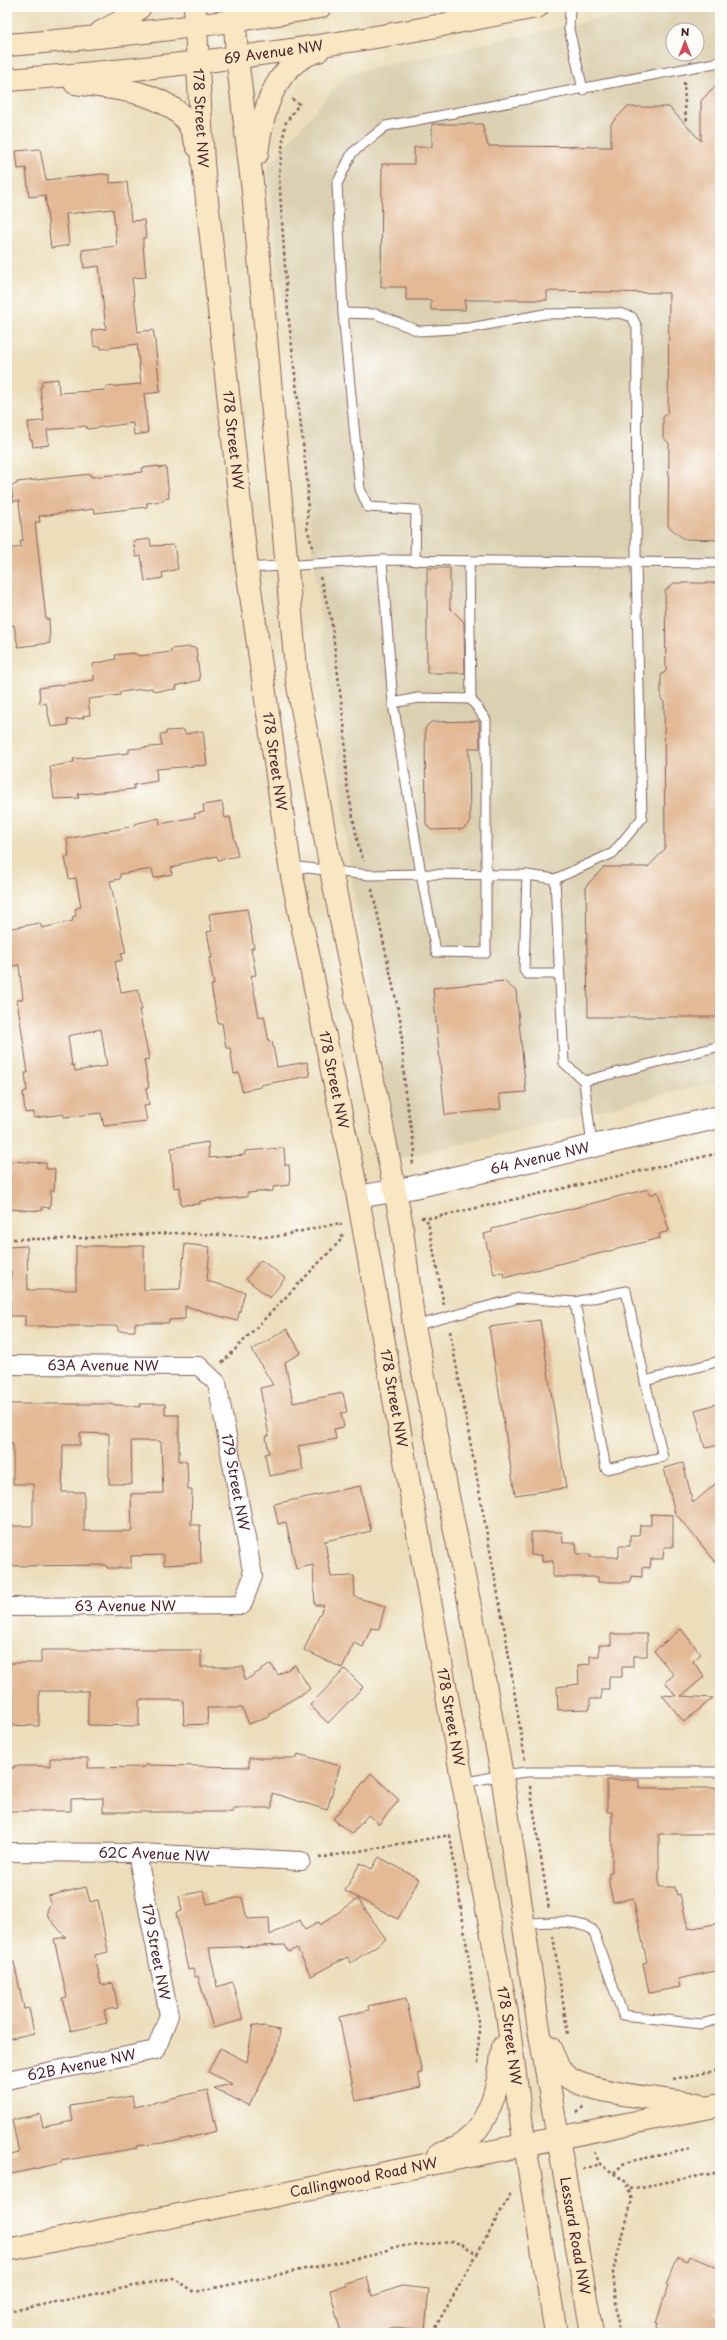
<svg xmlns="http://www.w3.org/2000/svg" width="727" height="2340" font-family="'Playpen Sans',sans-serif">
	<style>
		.built { fill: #dbd0b1; fill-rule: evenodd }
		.building { fill: #e3b996; fill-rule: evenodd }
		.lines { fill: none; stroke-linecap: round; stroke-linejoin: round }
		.service-casing { stroke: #83625d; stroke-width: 11 }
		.minor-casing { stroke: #83625d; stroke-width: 20 }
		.tertiary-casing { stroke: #83625d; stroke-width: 24 }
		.secondary-casing { stroke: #83625d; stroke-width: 24 }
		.path { stroke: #83625d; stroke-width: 2.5; stroke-dasharray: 3 3; stroke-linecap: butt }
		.service { stroke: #fff; stroke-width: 9 }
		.minor { stroke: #fff; stroke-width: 18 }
		.tertiary { stroke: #fff; stroke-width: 22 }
		.secondary { stroke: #f9e7c3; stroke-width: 22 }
		.labels { text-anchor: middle; stroke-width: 4; stroke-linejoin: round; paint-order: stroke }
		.street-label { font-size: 14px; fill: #4a1f2b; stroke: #fdfcf7 }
	</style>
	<rect width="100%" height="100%" fill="#fdfcf7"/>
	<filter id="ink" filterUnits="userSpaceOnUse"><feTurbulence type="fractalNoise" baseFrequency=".025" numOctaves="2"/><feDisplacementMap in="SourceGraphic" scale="8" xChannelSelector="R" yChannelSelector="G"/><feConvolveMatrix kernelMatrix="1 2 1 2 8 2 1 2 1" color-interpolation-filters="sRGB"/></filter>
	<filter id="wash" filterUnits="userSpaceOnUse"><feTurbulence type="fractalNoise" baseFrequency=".012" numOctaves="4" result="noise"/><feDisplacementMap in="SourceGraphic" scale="16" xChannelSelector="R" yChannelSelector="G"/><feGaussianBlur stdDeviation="0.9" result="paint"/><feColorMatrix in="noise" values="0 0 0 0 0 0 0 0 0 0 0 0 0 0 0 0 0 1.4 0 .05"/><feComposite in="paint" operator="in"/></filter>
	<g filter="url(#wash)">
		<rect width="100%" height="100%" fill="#ecdebb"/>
		<path class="built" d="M652 7H720V1081L395 1160 352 879 267 168 346 74ZM673 30H697V54H673Z"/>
		<g id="blocks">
			<g class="building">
				<path d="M720 80V540L684 539 668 526 669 443 663 438V417L668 412 669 293 547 291V300H465V310H431V300H406V287H381L382 164H414V147H432V124H482L488 146 611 147V124L627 107H669L701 141V101Z"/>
				<path d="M40 149 46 180 102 174 110 175V183L127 182 131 221 144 220 146 238H143V245L146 277 132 278 138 332 153 330 155 341 160 392 144 394 148 433 134 435 133 423 87 429 86 426 47 430 49 445 33 447 32 440H30L28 422 44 421 40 387H42V381L58 379 59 393 106 390V387L141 384 137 344 101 349V346L94 347 92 330 106 329 99 266 84 268 82 250 117 246 113 209 66 214 69 245 51 248 45 195 29 197 26 168 18 169 16 151Z"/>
				<path d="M159 466V468L166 467 169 498 163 499V501L147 503V507L112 511 95 513 94 509 39 516 40 522H35L46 619H49L50 643 18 647 14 625H10L7 549 21 547 20 541H23L19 501H13L11 485 17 484V482L91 474V477L142 472V468Z"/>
				<path d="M150 539 151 546 174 545 178 569 162 573 163 578 145 581 141 556 136 557 133 541Z"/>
				<path d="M427 568H450V608L464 622 465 673H427Z"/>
				<path d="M674 583H718L720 1017H588L586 886 604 867H648L665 849 664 702 661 699V675L666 671 665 591Z"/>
				<path d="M189 647 196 648 200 680 176 686 177 689 159 691 152 690V688L120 692V695L88 699 90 715 83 716 84 718 67 720 68 725 51 727 46 703 40 704 39 688 94 680 93 664 116 659 115 655 133 653 140 656 171 652V649Z"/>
				<path d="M479 721 480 748H469L470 823 463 829 431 830 426 824 425 728 431 722Z"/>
				<path d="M184 730 185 734 203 731 207 765 156 769 157 781 134 785V789L78 794 79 798 54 799 50 767 74 762 73 759 129 753V749L162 746 160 734H166V731Z"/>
				<path d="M222 802 225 818 230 817 238 856 218 860 217 856 180 864V866L171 868 172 874 154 878 152 869 120 874V879L110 881 126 953 121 954 122 960 115 962 121 992 138 989 142 1010H139L149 1059 144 1060 149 1087 146 1088 149 1105 144 1106 147 1121 104 1126 101 1113 64 1117V1114L34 1118V1112L25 1113 23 1092 27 1091 25 1073H28L17 1000 23 999 19 965 7 967V929L40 923 42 928 73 921 72 917 76 916 75 909 81 907 76 878 69 879 65 857H69L67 839 134 826V824L159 818 160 824 195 817 194 814 204 812 203 805ZM101 1029 107 1066 75 1071 74 1065 72 1066 68 1036Z"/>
				<path d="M247 909 254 948H251L256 975 251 976 259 1017 264 1016 269 1042 272 1041 277 1067 307 1062 310 1076 260 1085 261 1087 242 1091 239 1073 234 1074 230 1048H226L222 1023H218L211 985H214L209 958H212L207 932 212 931 209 914Z"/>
				<path d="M504 981 516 991 526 1092 499 1094 501 1109 445 1115 433 988Z"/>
				<path d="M208 1142 209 1158 245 1155V1151L284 1148 285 1165H289L290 1185 273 1187V1191L247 1193V1197L200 1201V1204L181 1205 180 1187 174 1188 171 1148Z"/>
				<path d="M7 1161 46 1163V1169H55L54 1191 51 1190 50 1208 42 1207V1211L7 1209Z"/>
				<path d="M648 1189 649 1195 658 1192 669 1231 659 1234 660 1238 504 1278 503 1272 494 1274 484 1234 492 1232V1229Z"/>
				<path d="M185 1244 210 1247 207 1281 245 1292 237 1321 185 1306V1319L169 1320V1323H135V1331H118V1326H25V1316H10L11 1271H7V1247L27 1246 28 1290H76V1246H144V1290L180 1289Z"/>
				<path d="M261 1260 285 1278 270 1298 246 1279Z"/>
				<path d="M540 1320 566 1488 515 1495 489 1327Z"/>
				<path d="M287 1329 301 1353 285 1362 293 1403 343 1393 347 1412 341 1413 344 1427 334 1429 336 1439 298 1446 303 1470 269 1476 265 1454 269 1453 266 1436H269L260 1388 273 1385 252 1350Z"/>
				<path d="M720 1403V1445L705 1448 695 1410Z"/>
				<path d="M7 1404H107L140 1407V1404H165V1415H179V1461H187L188 1490H192L191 1525H200L201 1563 164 1565V1555L131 1556V1568H107L106 1565 8 1566V1526H33V1484H13V1443H7ZM80 1433 109 1434V1484H132L131 1441H160L161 1443 163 1493 131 1494 132 1531H84V1492H62L63 1445H80Z"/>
				<path d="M683 1463 693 1503 720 1480V1567L675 1513 664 1468Z"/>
				<path d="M360 1486 371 1531 325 1541 331 1577 354 1576 355 1597 385 1606 379 1629 371 1628 363 1647 354 1643 342 1668 304 1650 324 1605H315L313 1565 296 1569 286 1522 278 1524 274 1504Z"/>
				<path d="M651 1514 673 1515V1547H664L663 1559H651L650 1568 642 1567V1577L631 1576 630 1582H598V1577H553V1561L542 1562V1555H531V1532H562L563 1543H576L577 1554H590V1557H619V1546H630V1535H639L640 1525H651Z"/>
				<path d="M681 1629 701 1654 693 1661 704 1677 681 1696 713 1698 684 1722 662 1695 676 1696 665 1682 674 1675 654 1651Z"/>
				<path d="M611 1634H647V1656H633V1667H622V1677H609V1689H601V1699H590V1709L558 1710 557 1687 579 1684 578 1665 590 1664V1656H599V1645H611Z"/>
				<path d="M41 1650H201V1667H244V1681L271 1664 278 1675 295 1665 310 1689 268 1714 269 1716 249 1724 242 1708H207L208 1724 184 1725 183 1700H139V1726L88 1725V1691H39V1726L7 1725V1663H41Z"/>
				<path d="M345 1669 363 1687 328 1723 310 1705Z"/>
				<path d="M298 1754 340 1766 327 1810 272 1793V1808H233V1812H103V1798L71 1799V1811H8L7 1768H14V1766H50V1758H88V1768L145 1767V1765L249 1767V1758H297Z"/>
				<path d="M371 1773 399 1800 379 1824 368 1815 352 1834 333 1819Z"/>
				<path d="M607 1780H639V1788H720V1834H659V1887H675L677 1895 680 1894 688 1929 720 1923V1970L678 1979 680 1987 649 1993 643 1963 647 1962 633 1898 613 1902 609 1883V1872H612V1812H607Z"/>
				<path d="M379 1857 419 1879 398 1919 345 1891 360 1863 372 1869Z"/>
				<path d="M86 1887 90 1902 98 1900 108 1952 95 1955 101 1985 113 1983 118 2008 104 2010 107 2023 71 2031 62 1998 67 1997 54 1939 66 1937 48 1917 47 1911 50 1904 48 1896Z"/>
				<path d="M204 1891 207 1904 242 1897 247 1919 269 1918 270 1935 300 1920 305 1930 319 1922 320 1925 358 1899 386 1939 351 1963 347 1957 311 1976 297 1948 289 1952 285 1945 209 1948 217 1987 232 1982 243 2020 213 2028 198 1976 195 1977 193 1969 188 1970 176 1913 182 1911 179 1896Z"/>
				<path d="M14 1962 24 2009 29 2008 34 2033 7 2039V1963Z"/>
				<path d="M406 1998 422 2073H418L421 2087 356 2101 339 2017 369 2010 368 2006Z"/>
				<path d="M253 2025 280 2030 277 2052 249 2106 214 2088 232 2084 208 2072 220 2048 247 2062Z"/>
				<path d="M207 2090 217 2131 171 2142 136 2146 137 2148 61 2161V2163L7 2175V2156L19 2153 12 2120 40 2114 43 2127 73 2121 70 2106 132 2096 134 2107Z"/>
				<path d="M690 2256 720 2269V2299L714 2312 720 2314 717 2333H655L658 2323H656L668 2286 666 2285 678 2257 688 2261Z"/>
				<path d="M367 2277 372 2296 402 2286 429 2289 425 2330 394 2327 369 2333H341L330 2290 346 2286 345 2283Z"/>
			</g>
		</g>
	</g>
	<g filter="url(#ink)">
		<use href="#blocks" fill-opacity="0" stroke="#83625d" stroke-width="1"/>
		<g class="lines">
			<defs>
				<g id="service">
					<path d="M570 7 569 29 583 90"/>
					<path d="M343 313 376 314 419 331 470 328 544 314 619 313 632 317 637 327 636 563 642 818 613 853 555 879"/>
					<path d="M382 560 393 703 421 874 527 875 555 879 564 1063 584 1081 592 1146"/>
					<path d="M415 561 416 510 368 507 360 489 343 313 337 184 352 153 386 126 720 62"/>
					<path d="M247 568 382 560 720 563"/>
					<path d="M393 703 418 698 471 699 469 561"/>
					<path d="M290 866 369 875 421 874 436 952 486 953V720L471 699"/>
					<path d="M527 875 524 970 527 974H559"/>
					<path d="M584 1081 720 1046"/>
					<path d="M575 1302 606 1469 663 1457 645 1381"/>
					<path d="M414 1326 519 1298 575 1302 626 1291 645 1381 720 1361"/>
					<path d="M463 1783 502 1775 527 1772H720"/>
					<path d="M525 1923C546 1923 574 1918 593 1930L623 2015 701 2024 720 2019"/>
				</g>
				<g id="minor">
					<path id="s1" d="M7 1365 199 1366 217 1383 253 1576 242 1605 7 1607"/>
					<path id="s2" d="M7 1852 137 1853 301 1861"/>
					<path id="s3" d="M7 2080 156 2050 169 2015 137 1853"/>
				</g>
				<g id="tertiary">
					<path id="s4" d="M358 1197 414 1187 720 1117"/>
				</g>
				<g id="secondary">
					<path id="s5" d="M195 7 203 163 247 568 290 866 358 1197 457 1752 507 2014 522 2127 556 2333"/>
					<path id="s6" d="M234 7 237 57 253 191 297 680 331 870 401 1221 414 1326 477 1641 502 1775 538 2023 592 2333"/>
					<path d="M101 32 129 17 140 7"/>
					<path d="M7 45C112 37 216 25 320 7"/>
					<path id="s7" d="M7 80C122 72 236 59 350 41 412 32 475 18 537 7"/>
					<path d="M75 83C112 88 159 90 186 120 191 126 194 138 197 146"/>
					<path d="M257 154C262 114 273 64 318 51"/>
					<path d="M550 2048C554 2056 558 2069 565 2075 583 2093 669 2100 697 2104"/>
					<path d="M438 2155C444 2152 452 2150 458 2147 491 2126 499 2083 503 2047"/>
					<path id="s8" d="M7 2250 720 2105"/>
				</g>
			</defs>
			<use href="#service" class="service-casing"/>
			<use href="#minor" class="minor-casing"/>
			<use href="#tertiary" class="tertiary-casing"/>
			<use href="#secondary" class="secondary-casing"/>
			<g class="path">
				<path d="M684 82 686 124"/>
				<path d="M292 99 299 104 285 124 279 175 288 313 308 488 307 527 313 551"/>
				<path d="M320 577 331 618 345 732 346 780 359 849 364 861"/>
				<path d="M372 889 401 1023 405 1093 415 1150 412 1166"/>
				<path d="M421 1217 428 1222 444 1305"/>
				<path d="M422 1217 432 1218 720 1153"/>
				<path d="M7 1239H63L173 1233 274 1237 340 1223 341 1226"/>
				<path d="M450 1331 506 1638 525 1760"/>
				<path d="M222 1363 340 1241 343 1234"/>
				<path d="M530 1786 549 1910"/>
				<path d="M450 1835 479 2027 478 2064"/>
				<path d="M319 1858 450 1835"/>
				<path d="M553 1936 568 2036"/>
				<path d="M673 2079 720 2070"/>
				<path d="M577 2113 585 2105"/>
				<path d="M594 2152 600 2164 626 2182 632 2200 613 2272 619 2333"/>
				<path d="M583 2169 600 2164"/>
				<path d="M614 2173 623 2164 631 2161 691 2149"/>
				<path d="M630 2189 720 2172"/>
				<path d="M7 2312 173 2278 195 2292 377 2254 394 2247 452 2242 462 2244 477 2254 511 2193"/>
				<path d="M432 2333 477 2254"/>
			</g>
			<use href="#service" class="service"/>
			<use href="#minor" class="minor"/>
			<use href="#tertiary" class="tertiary"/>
			<use href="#secondary" class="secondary"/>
		</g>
	</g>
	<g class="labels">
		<g class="street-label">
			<text dy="5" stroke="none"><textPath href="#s7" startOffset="268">69 Avenue NW</textPath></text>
			<text dy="5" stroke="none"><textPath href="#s5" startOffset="111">178 Street NW</textPath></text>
			<text dy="5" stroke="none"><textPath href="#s5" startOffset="435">178 Street NW</textPath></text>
			<text dy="5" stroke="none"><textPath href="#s5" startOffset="759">178 Street NW</textPath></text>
			<text dy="5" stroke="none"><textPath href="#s5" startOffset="1083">178 Street NW</textPath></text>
			<text dy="5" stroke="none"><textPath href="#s4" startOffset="186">64 Avenue NW</textPath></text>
			<text dy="5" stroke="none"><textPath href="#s1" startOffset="96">63A Avenue NW</textPath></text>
			<text dy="5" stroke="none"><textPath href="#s5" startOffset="1407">178 Street NW</textPath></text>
			<text dy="5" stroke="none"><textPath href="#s1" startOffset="318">179 Street NW</textPath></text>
			<text x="125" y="1611">63 Avenue NW</text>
			<text dy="5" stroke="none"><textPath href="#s5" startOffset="1731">178 Street NW</textPath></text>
			<text dy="5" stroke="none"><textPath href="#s2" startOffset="147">62C Avenue NW</textPath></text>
			<text transform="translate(156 1952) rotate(79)" y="5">179 Street NW</text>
			<text dy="5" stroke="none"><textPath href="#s5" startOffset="2055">178 Street NW</textPath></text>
			<text dy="5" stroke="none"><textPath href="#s3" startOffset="76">62B Avenue NW</textPath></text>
			<text dy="5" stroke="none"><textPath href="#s8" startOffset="364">Callingwood Road NW</textPath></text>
			<text dy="5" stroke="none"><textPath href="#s6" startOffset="2257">Lessard Road NW</textPath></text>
		</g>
	</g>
	<rect width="727" height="2340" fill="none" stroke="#fdfcf7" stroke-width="24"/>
	<g transform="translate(685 42)"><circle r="19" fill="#fdfcf7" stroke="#b5a4a5"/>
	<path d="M0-3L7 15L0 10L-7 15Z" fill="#d1495b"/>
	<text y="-6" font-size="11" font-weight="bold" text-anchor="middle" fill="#4a1f2b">N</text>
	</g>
</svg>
